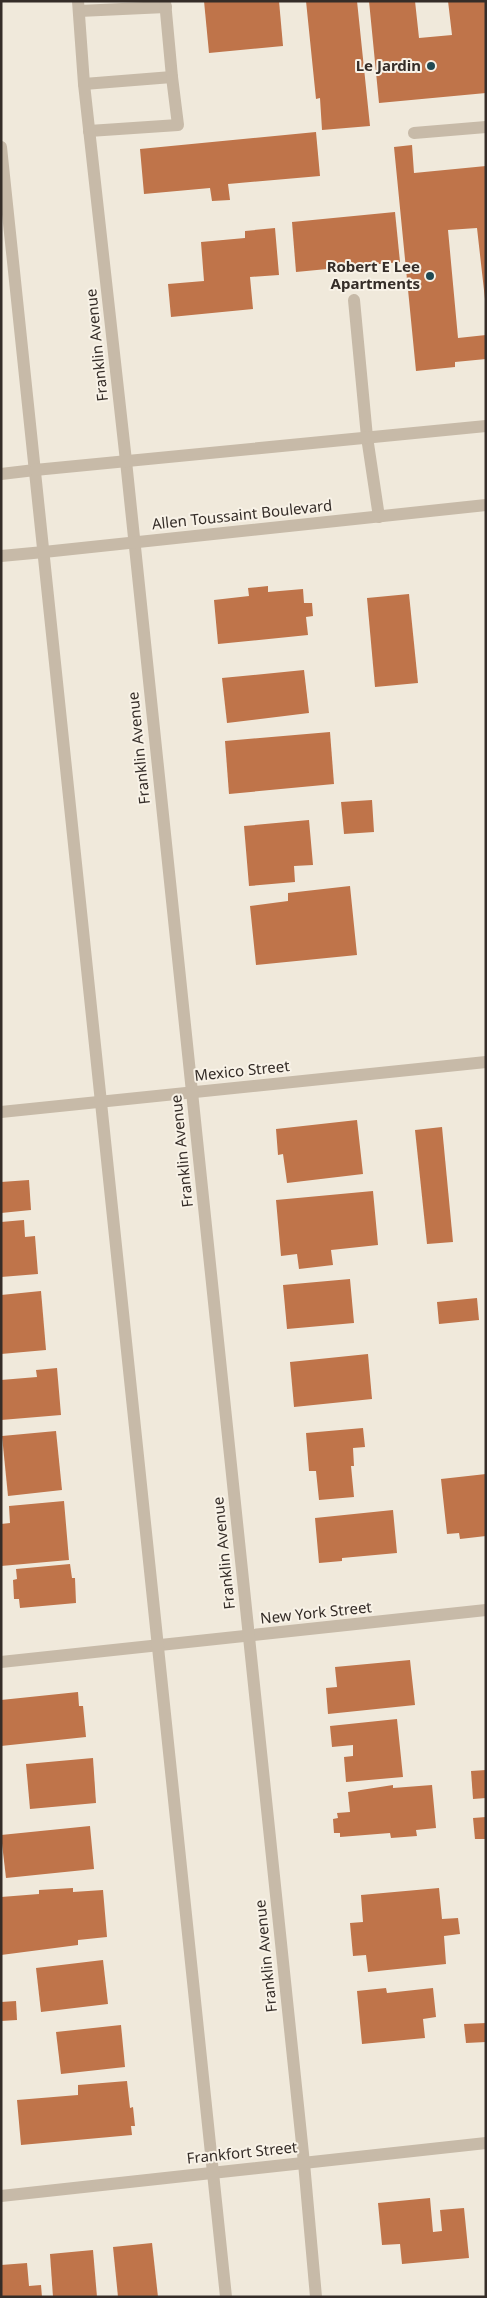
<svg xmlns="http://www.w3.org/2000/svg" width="487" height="2298" font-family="'Noto Sans',sans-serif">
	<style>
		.building { fill: #bf744a }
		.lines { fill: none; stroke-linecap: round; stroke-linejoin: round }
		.service { stroke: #c7baa8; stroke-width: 12 }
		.minor { stroke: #c7baa8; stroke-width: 12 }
		.tertiary { stroke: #c7baa8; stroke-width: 12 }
		.poi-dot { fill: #204a53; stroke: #f8f2e7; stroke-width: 2 }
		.labels { text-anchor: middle; stroke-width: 4; stroke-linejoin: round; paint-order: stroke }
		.poi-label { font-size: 15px; font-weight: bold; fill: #352d28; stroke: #f8f2e7; text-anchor: end }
		.street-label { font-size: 15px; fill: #352d28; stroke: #f8f2e7 }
	</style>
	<rect width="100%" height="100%" fill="#f0e9db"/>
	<g class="building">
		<path d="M204 1H279L283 46 209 53Z"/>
		<path d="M306 1H357L370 126 322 130 320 98 316 99Z"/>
		<path d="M369 1H415L419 38 452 35 448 1H486V93L379 103Z"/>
		<path d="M316 132 320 176 228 184 230 200 212 201 210 188 144 194 140 149Z"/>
		<path d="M412 145 414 173 486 166V308L477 228 448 230 458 338 486 335V359L455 362V367L416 371 394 147Z"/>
		<path d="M395 212 400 262 296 272 292 222Z"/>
		<path d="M275 228 279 275 250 277 253 309 171 317 168 284 204 281 201 242 245 238V231Z"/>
		<path d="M268 586V592L303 589 304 603H312L313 616 306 617 308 635 218 644 214 600 249 596 248 588Z"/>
		<path d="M409 594 418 683 375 687 367 598Z"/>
		<path d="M304 670 309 713 227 723 222 678Z"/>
		<path d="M330 732 334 784 229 794 225 741Z"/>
		<path d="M372 800 374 832 344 834 341 802Z"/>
		<path d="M309 820 313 865 294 866 295 882 249 886 244 826Z"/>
		<path d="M350 886 357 955 256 965 250 906 288 901V893Z"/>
		<path d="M357 1120 363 1174 287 1183 283 1154 278 1155 276 1129Z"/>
		<path d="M442 1127 453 1242 427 1244 415 1130Z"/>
		<path d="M29 1180 31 1210 1 1213V1182Z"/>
		<path d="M373 1191 378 1245 331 1250 333 1265 299 1269 297 1254 281 1256 276 1200Z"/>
		<path d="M24 1220 25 1237 35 1236 38 1274 1 1277V1222Z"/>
		<path d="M350 1279 354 1323 287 1329 283 1285Z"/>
		<path d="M41 1291 46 1350 1 1354V1295Z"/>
		<path d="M477 1298 479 1320 439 1324 437 1302Z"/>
		<path d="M368 1354 372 1399 294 1407 290 1362Z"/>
		<path d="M57 1368 61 1415 1 1420V1380L37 1377 36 1370Z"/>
		<path d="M363 1428 365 1447 353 1448 354 1466H351L354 1497 319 1500 316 1471H309L306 1433Z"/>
		<path d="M56 1431 62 1490 8 1496 2 1436Z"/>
		<path d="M486 1474V1536L460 1539 459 1533 447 1534 441 1479Z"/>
		<path d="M64 1501 69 1560 1 1566V1524L10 1523 9 1506Z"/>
		<path d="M393 1510 397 1553 342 1558V1561L319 1563 315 1518Z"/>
		<path d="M70 1564 72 1578H75L76 1603 20 1608 19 1599H14L13 1580 17 1579 16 1569Z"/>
		<path d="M410 1660 415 1705 328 1714 326 1688 337 1687 335 1667Z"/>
		<path d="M78 1692 79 1706H83L86 1737 1 1746V1700Z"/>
		<path d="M397 1719 403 1777 346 1782 344 1757 353 1756V1745L332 1747 330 1726Z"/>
		<path d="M93 1758 96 1803 30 1809 26 1764Z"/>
		<path d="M486 1770V1798L473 1799 471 1771Z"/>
		<path d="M393 1785V1788L432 1785 436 1828 416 1830 417 1836 391 1838 390 1833 340 1837V1833H334L333 1819 338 1818 337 1813 350 1812 348 1792Z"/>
		<path d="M486 1817V1839H475L473 1818Z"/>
		<path d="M90 1826 94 1869 6 1878 1 1835Z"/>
		<path d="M73 1888V1892L103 1890 107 1937 78 1940V1945L1 1955V1897L39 1894V1890Z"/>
		<path d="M439 1888 442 1919 458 1918 460 1934 444 1936 446 1964 368 1972 366 1955 353 1956 350 1923 363 1922 361 1895Z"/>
		<path d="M103 1960 108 2004 41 2012 36 1968Z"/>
		<path d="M386 1988 387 1993 433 1988 436 2017 423 2019 425 2038 362 2044 357 1991Z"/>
		<path d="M16 2001 17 2020 1 2021V2002Z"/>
		<path d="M486 2023V2042L466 2043 464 2024Z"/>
		<path d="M121 2025 125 2067 61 2074 56 2032Z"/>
		<path d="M127 2081 130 2108 133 2107 135 2126H131L132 2135 21 2145 17 2100 78 2095V2085Z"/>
		<path d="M430 2198 433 2232 442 2231 440 2210 464 2208 469 2258 402 2264 400 2244 382 2245 378 2203Z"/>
		<path d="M152 2243 158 2297H118L113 2247Z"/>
		<path d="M93 2250 97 2297H53L50 2254Z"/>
		<path d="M27 2263 29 2286 41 2285 42 2297H1V2265Z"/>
	</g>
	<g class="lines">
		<g class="service">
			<path d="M79 11 166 7"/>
			<path d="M84 84 172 77 165 1"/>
			<path d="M89 131 178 125 172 77"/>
			<path d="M414 133 486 127"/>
			<path d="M354 300 367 437"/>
		</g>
		<g class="minor">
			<path d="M1 474 35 470"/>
			<path d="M1 556 44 552"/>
			<path d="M1 1112 486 1062"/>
			<path d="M1 1662 486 1610"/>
			<path d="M1 2196 486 2143"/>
		</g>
		<g class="tertiary">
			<path d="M78 1 84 84 126 461 304 2163 316 2297"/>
			<path d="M1 147 226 2297"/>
			<path d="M367 437 379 517"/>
			<path d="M35 470 486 426"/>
			<path d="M44 552 486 505"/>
		</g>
	</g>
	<g class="poi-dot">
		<circle cx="431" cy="66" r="5"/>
		<circle cx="430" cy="276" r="5"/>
	</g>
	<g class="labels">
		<g class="poi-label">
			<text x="421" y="71">Le Jardin</text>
			<text x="420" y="272">Robert E Lee<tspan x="420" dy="17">Apartments</tspan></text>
		</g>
		<g class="street-label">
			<text transform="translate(97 345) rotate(-96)" y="5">Franklin Avenue</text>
			<text transform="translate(242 515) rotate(-6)" y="5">Allen Toussaint Boulevard</text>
			<text transform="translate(139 748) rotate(-96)" y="5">Franklin Avenue</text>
			<text transform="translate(242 1071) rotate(-6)" y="5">Mexico Street</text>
			<text transform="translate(182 1151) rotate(-96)" y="5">Franklin Avenue</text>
			<text transform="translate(224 1553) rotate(-96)" y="5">Franklin Avenue</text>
			<text transform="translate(316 1613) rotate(-6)" y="5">New York Street</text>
			<text transform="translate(266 1956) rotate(-96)" y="5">Franklin Avenue</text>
			<text transform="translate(242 2153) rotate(-6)" y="5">Frankfort Street</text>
		</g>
	</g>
	<rect width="487" height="2298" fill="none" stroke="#352d28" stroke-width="5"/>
</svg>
